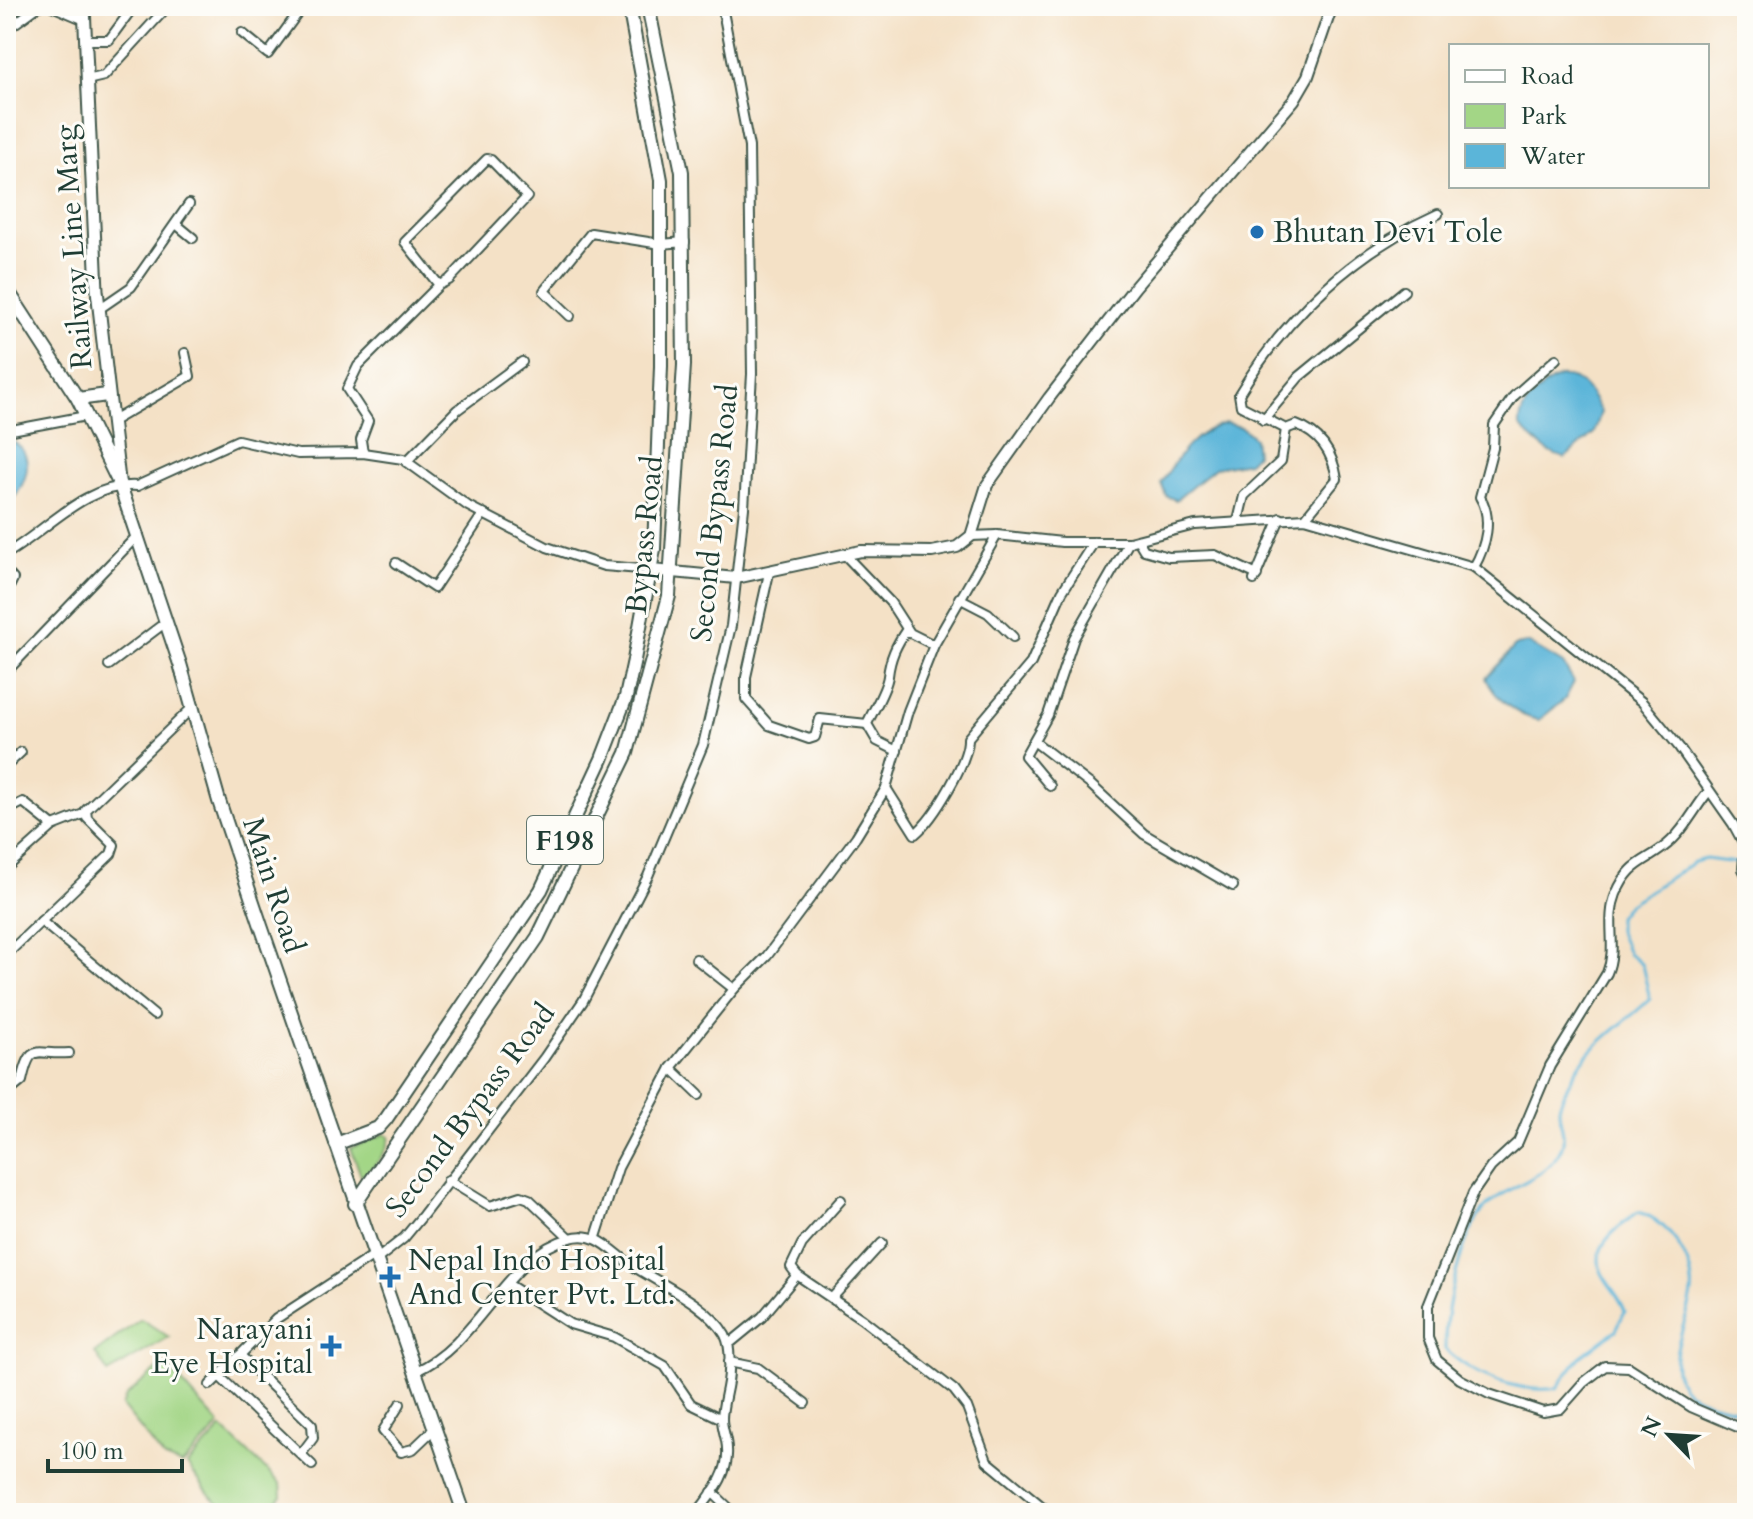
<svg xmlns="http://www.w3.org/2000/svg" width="1753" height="1519" font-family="Cardo,serif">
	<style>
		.green { fill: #a3d686; stroke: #618a5d; stroke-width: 2 }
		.water { fill: #5bb5d9; stroke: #3d7986; stroke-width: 2 }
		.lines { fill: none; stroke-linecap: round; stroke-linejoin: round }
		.stream { stroke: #5bb5d9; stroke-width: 3 }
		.minor-casing { stroke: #3f564a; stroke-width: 12 }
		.tertiary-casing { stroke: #3f564a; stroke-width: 14 }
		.secondary-casing { stroke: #3f564a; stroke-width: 15 }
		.primary-casing { stroke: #3f564a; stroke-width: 16 }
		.minor { stroke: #fff; stroke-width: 8 }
		.tertiary { stroke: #fff; stroke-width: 10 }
		.secondary { stroke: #fff; stroke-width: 11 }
		.primary { stroke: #fff; stroke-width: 12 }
		.poi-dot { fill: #1f6fb2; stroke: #fdfcf7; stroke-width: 3 }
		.labels { text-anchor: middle; stroke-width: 6; stroke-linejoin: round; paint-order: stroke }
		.shield { fill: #fdfcf7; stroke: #62766e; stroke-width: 2 }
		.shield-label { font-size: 28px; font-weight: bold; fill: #1f3d34 }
		.poi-label { font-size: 30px; fill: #1f3d34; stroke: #fdfcf7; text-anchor: start }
		.street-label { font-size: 30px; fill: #1f3d34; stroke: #fdfcf7 }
	</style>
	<rect width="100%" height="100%" fill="#fdfcf7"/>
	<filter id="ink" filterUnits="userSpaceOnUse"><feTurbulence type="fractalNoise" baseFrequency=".0125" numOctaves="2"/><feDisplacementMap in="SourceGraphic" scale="16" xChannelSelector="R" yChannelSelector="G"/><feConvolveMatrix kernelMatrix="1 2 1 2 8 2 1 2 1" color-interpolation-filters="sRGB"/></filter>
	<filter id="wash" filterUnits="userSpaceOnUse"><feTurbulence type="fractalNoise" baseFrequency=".006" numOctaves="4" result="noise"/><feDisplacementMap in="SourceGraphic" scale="32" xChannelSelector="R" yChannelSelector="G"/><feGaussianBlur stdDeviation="1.8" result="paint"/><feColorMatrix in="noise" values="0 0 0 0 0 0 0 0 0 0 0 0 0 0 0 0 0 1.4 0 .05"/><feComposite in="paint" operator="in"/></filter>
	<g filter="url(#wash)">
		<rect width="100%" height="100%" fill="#f4e1c6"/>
		<g class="green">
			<path d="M384 1134 390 1136C389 1149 373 1172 361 1176L351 1148Z"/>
			<path d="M141 1319 169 1337 108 1373 95 1353Z"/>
			<path d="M167 1366 220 1425 182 1465 164 1458 122 1406 126 1396 160 1367Z"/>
			<path d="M222 1428 281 1484 282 1496 267 1513C214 1513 219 1505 187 1465Z"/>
		</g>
		<g class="water">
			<path d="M1559 377C1582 375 1591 394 1601 412L1594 433 1565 458C1546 454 1534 440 1520 427 1518 405 1541 386 1559 377Z"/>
			<path d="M1225 423 1241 427 1254 438 1256 454 1248 462 1215 468 1176 500 1166 496 1161 483C1178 457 1193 432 1225 423Z"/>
			<path d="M6 438C41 453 26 485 6 509Z"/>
			<path d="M1528 643 1563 664 1574 682 1565 699 1539 720C1518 717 1494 698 1486 678L1516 645Z"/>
		</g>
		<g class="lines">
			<path class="stream" d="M1743 864 1706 859 1694 862 1627 905 1618 917V930L1628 953 1642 965 1650 999C1619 1029 1585 1046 1567 1087 1565 1093 1559 1103 1559 1109 1559 1128 1570 1137 1557 1156 1540 1180 1508 1186 1488 1205 1461 1231 1444 1313 1445 1349 1471 1375 1520 1394 1557 1388L1580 1357 1616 1330 1625 1311C1620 1296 1609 1287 1602 1273 1589 1246 1620 1226 1638 1212 1667 1218 1696 1263 1692 1293 1689 1319 1665 1359 1681 1384 1696 1406 1725 1403 1747 1414"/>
		</g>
	</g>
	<g filter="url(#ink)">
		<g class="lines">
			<defs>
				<g id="minor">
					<path d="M52 6 85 20"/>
					<path d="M6 30 39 6"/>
					<path d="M242 33 268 54 303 6"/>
					<path d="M85 40H109L134 6"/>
					<path d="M87 80 104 76 168 6"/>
					<path d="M176 224 193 238"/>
					<path d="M99 309 131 287 189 204"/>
					<path d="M570 316 544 291 591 233 661 244 685 242"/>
					<path d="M1263 420 1299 377 1404 291"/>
					<path d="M111 422 190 376 185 353"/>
					<path d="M6 431 86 416"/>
					<path d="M363 453 361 440 368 421 347 389 358 366 439 285 405 242 487 159 491 160 527 197 449 280 439 285"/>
					<path d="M406 462 457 410 522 362"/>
					<path d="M1305 518 1337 479C1333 454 1321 434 1296 425L1286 429 1241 406 1239 394C1285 317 1355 251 1438 214"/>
					<path d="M1238 521 1244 496 1281 461 1286 429"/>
					<path d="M971 536 997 535 1062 542H1129L1195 525 1305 518 1474 567 1642 702 1679 747 1733 824 1745 846 1743 869 1747 877"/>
					<path d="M1138 540 1144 550 1169 557 1215 555 1257 575"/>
					<path d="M6 554C48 530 84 483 137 486L238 440 298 454 363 453 403 459 468 506 547 547 604 566 652 570"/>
					<path d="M845 555 890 602 910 633 934 645"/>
					<path d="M396 563 434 588 483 514"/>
					<path d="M1474 567C1486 546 1493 518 1480 497L1493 448 1494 425 1514 396 1556 359"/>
					<path d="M6 571 13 579 6 593"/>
					<path d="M769 573 746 677V699L769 725 809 739 815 737 820 719 867 724"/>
					<path d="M1254 580 1280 518"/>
					<path d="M959 598 988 613 1013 637"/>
					<path d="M109 665 166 622"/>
					<path d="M6 672 136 537"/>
					<path d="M1035 742 1091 785 1144 834 1233 886"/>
					<path d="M897 751 877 741 867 724C873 710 886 691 888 676 890 658 896 645 907 629"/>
					<path d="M6 766 21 752"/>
					<path d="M1050 786 1025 756 1048 715 1074 638 1129 542"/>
					<path d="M886 788 915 834C934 819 969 760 968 738L1031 663 1062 592 1094 542"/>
					<path d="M1709 791C1696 806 1687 826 1672 840 1649 863 1631 858 1616 894 1605 921 1618 947 1607 973L1550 1066 1518 1142 1491 1167 1473 1193 1428 1306V1338L1437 1360 1460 1379 1489 1394 1543 1412 1560 1409 1583 1383 1605 1366 1629 1367 1691 1407 1747 1431"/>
					<path d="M6 811 23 802 53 826"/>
					<path d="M6 868 53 826 86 813"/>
					<path d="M41 921 154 1015"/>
					<path d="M6 955 111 854 114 845 87 818 86 810 194 706"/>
					<path d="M696 959 734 989"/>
					<path d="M671 1068 699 1095"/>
					<path d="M6 1094 22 1081C31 1040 36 1056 69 1053"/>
					<path d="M448 1180 490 1206 521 1196 529 1199 570 1238"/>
					<path d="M841 1200 802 1244 791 1267 797 1275 862 1319 954 1390 967 1407 987 1461 1050 1513"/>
					<path d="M596 1237 618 1168 671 1068 734 989 767 956 856 837 886 788 908 711 934 645 997 535"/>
					<path d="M376 1260 404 1238 423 1215 544 1058 583 1001 648 876 703 745 731 626 744 508 752 374 749 147 722 6"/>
					<path d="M508 1284 570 1324 614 1337 665 1366 691 1404 722 1419"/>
					<path d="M832 1298 882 1243"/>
					<path d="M729 1344 762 1317 797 1275"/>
					<path d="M240 1355 312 1425 313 1438 301 1454"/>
					<path d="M729 1362 758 1368 805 1403"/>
					<path d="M416 1371C479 1344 505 1255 570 1238 598 1230 612 1252 633 1266 662 1285 707 1304 725 1335 730 1345 730 1360 729 1371 729 1387 722 1403 722 1419 722 1429 727 1439 727 1449 729 1475 712 1493 697 1513"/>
					<path d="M219 1376 312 1465"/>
					<path d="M210 1385 276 1319 374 1255"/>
					<path d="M400 1404 383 1431 401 1452 413 1449 435 1428"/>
					<path d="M712 1492 734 1513"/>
				</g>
				<path id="tertiary" d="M652 570 736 578 861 551 932 552 957 547 971 536 987 485 1049 398 1135 287 1294 100 1308 76 1332 6"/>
				<path id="secondary" d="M84 6 97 290 119 480"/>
				<g id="primary">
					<path d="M6 288 78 399 120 485 180 664 219 801 261 926 464 1513"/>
					<path d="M78 399 107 395"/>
					<path d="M336 1144 378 1128 386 1119 541 890 602 759 626 697 634 660 654 549 661 366V180L629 6"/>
					<path d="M355 1204 538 937 627 753 669 596 684 365 682 172 648 6"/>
				</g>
			</defs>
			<use href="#minor" class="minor-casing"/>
			<use href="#tertiary" class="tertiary-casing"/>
			<use href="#secondary" class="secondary-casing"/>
			<use href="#primary" class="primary-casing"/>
			<use href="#minor" class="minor"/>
			<use href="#tertiary" class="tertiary"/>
			<use href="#secondary" class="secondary"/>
			<use href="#primary" class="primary"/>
		</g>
	</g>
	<g class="poi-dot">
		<circle cx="1257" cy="232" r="8"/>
		<path d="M386 1265h8v8h8v8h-8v8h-8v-8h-8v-8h8z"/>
		<path d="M327 1334h8v8h8v8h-8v8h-8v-8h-8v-8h8z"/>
	</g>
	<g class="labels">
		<rect class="shield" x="527" y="816" width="76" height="48" rx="6"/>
		<g class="shield-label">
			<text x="565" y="850">F198</text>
		</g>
		<g class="poi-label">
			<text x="1273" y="242">Bhutan Devi Tole</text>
			<text x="408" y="1270">Nepal Indo Hospital<tspan x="408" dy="34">And Center Pvt. Ltd.</tspan></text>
			<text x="313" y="1339" text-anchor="end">Narayani<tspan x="313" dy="34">Eye Hospital</tspan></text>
		</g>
		<g class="street-label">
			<text transform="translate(73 247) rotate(-94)" y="10">Railway Line Marg</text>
			<text transform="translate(714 513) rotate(-84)" y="10">Second Bypass Road</text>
			<text transform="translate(644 535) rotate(-84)" y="10">Bypass Road</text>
			<text transform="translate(274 885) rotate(72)" y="10">Main Road</text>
			<text transform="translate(470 1110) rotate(-53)" y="10">Second Bypass Road</text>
		</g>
	</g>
	<rect width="1753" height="1519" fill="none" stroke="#fdfcf7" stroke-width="32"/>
	<rect x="1449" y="44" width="260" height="144" fill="#fdfcf7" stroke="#a4b0a9" stroke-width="2"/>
	<rect x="1465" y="70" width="40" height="12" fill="#ffffff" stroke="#a4b0a9" stroke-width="2"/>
	<text x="1521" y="84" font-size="24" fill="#1f3d34">Road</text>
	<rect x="1465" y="104" width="40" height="24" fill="#a3d686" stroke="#a4b0a9" stroke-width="2"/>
	<text x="1521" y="124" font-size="24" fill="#1f3d34">Park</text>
	<rect x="1465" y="144" width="40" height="24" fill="#5bb5d9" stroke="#a4b0a9" stroke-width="2"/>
	<text x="1521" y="164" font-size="24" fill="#1f3d34">Water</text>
	<g transform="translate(1669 1435) rotate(295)" stroke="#fdfcf7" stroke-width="6" paint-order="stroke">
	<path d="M0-6L14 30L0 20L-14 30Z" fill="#1f3d34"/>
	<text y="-12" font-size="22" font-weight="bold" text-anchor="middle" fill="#1f3d34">N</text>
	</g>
	<path d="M48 1459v12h134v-12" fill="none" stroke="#1f3d34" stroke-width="4"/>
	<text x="60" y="1459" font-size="24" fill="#1f3d34" stroke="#fdfcf7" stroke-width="6" paint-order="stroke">100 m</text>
</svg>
